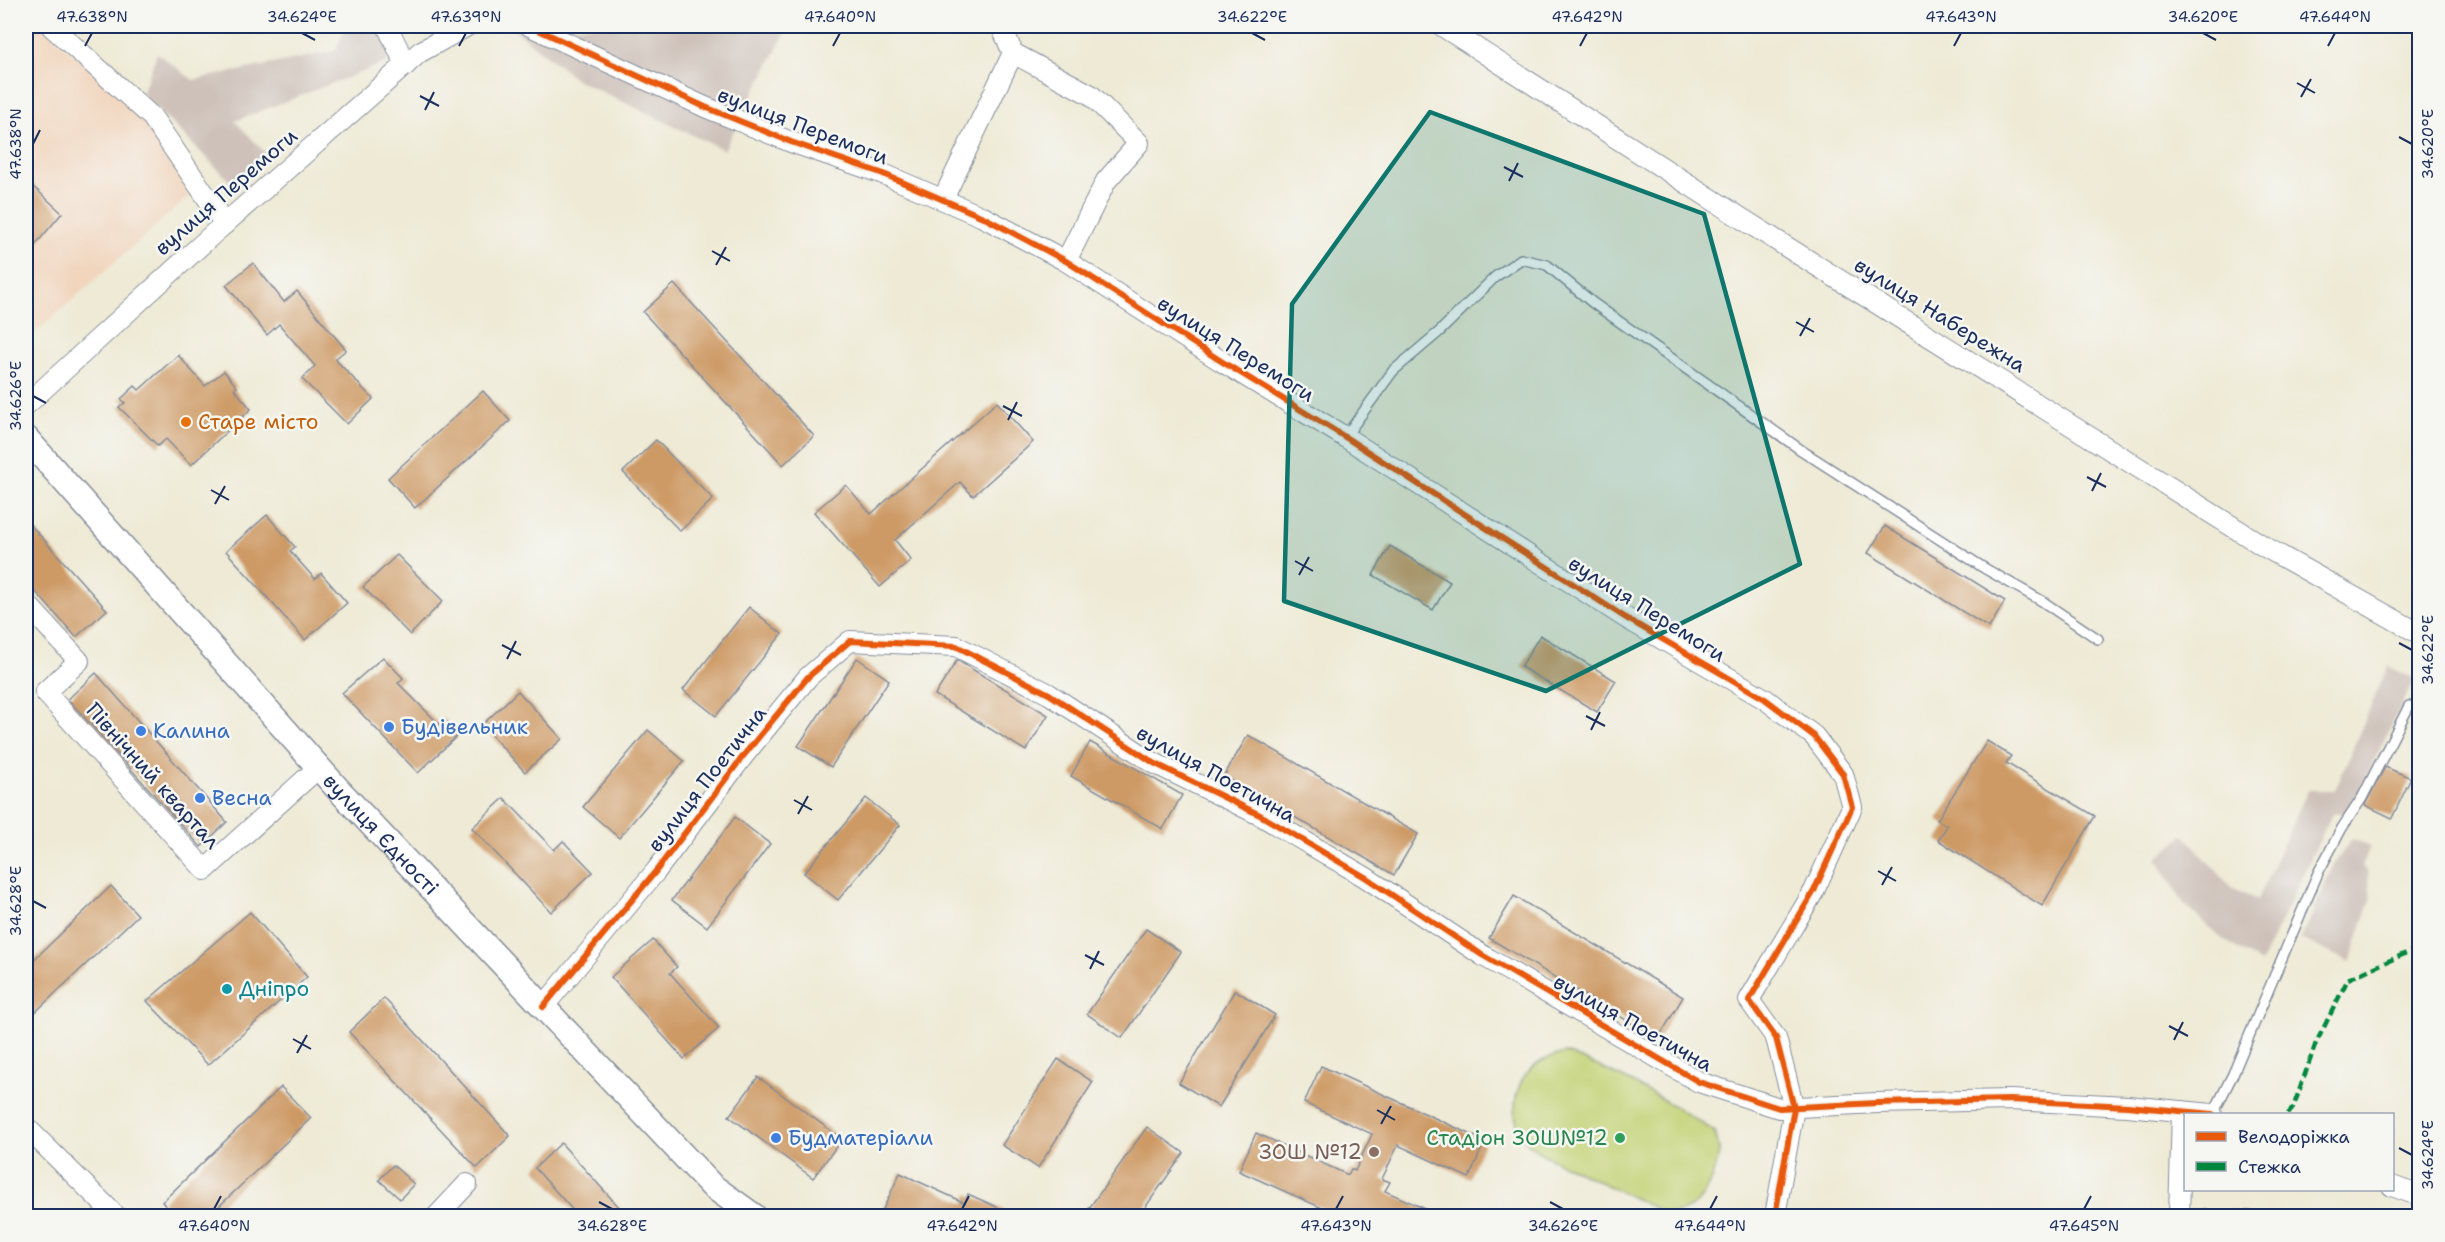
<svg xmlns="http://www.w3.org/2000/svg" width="2445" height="1242" font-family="'Shantell Sans',sans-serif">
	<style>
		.built { fill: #f1d5bd }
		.industrial { fill: #cec1ba }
		.green { fill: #c3d274; stroke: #6f8069; stroke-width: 1.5 }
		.building { fill: #cd9a65 }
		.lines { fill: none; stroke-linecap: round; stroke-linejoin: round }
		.service-casing { stroke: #848c9a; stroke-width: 12 }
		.minor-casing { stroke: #848c9a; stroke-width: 22 }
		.tertiary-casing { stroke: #848c9a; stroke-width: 27 }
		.service { stroke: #fff; stroke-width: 9 }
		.minor { stroke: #fff; stroke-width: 20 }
		.tertiary { stroke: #fff; stroke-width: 24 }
		.quiet { stroke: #00873e; stroke-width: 4.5; stroke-dasharray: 9 4.5; stroke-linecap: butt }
		.cycleway-casing { stroke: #f6f6f2; stroke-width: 10 }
		.cycleway { stroke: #e8590c; stroke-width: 6 }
		.marked { fill: #0f766e; fill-opacity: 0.2; stroke: #0f766e; stroke-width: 4.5; stroke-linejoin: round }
		.ticks { fill: none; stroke: #1b2f5e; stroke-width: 2 }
		.food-dot { fill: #e8710a; stroke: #f6f6f2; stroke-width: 2 }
		.shop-dot { fill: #3f7fe0; stroke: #f6f6f2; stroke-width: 2 }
		.culture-dot { fill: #0f9aa8; stroke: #f6f6f2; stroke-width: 2 }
		.leisure-dot { fill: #2e9e5b; stroke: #f6f6f2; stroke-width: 2 }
		.education-dot { fill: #8d6e63; stroke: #f6f6f2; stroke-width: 2 }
		.labels { text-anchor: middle; stroke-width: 5; stroke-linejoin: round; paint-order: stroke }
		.street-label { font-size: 21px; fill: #1b2f5e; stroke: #f6f6f2 }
		.food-label { font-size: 21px; fill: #c56008; stroke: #f6f6f2; text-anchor: start }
		.shop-label { font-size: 21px; fill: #366cbe; stroke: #f6f6f2; text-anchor: start }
		.culture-label { font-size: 21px; fill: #0d838f; stroke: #f6f6f2; text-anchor: start }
		.leisure-label { font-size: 21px; fill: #27864d; stroke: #f6f6f2; text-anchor: end }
		.education-label { font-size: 21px; fill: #785e54; stroke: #f6f6f2; text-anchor: end }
		.neatline { fill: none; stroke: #1b2f5e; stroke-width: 2 }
		.ticks-label { font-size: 15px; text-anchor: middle; fill: #1b2f5e }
	</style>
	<rect width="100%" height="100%" fill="#f6f6f2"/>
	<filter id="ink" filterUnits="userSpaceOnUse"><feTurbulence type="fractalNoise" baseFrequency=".0167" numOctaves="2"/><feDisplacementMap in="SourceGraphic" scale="12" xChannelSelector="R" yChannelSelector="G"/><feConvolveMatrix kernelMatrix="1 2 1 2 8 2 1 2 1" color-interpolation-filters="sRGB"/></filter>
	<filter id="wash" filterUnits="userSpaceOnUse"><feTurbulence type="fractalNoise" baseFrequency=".008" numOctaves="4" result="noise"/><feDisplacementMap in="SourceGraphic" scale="24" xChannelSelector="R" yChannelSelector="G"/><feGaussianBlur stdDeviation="1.35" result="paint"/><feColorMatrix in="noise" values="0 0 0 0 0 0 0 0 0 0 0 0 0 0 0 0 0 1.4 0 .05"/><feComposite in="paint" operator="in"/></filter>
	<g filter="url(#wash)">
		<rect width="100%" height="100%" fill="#eeead5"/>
		<path class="built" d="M26 26H41L138 111 193 193 26 341Z"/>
		<g class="industrial">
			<path d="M346 26H382L404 42 388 62 235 121 269 157 235 186 142 94 157 53 193 80 335 51Z"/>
			<path d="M510 26H789L724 150 577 80Z"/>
			<path d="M2388 666 2415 679 2349 812 2332 814 2261 963 2221 938 2184 904 2157 859 2184 835 2232 888 2257 900 2308 790H2335Z"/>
			<path d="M2352 839 2370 846 2362 867 2368 872 2371 899 2350 962 2301 939 2334 864Z"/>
		</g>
		<path class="green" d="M1566 1053C1619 1073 1667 1101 1714 1131 1716 1137 1719 1144 1719 1150 1719 1158 1716 1167 1713 1174 1704 1200 1694 1213 1666 1214 1637 1199 1608 1186 1579 1172 1563 1164 1543 1157 1530 1145 1514 1130 1512 1109 1518 1090 1525 1067 1544 1057 1566 1053Z"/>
		<g id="blocks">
			<g class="building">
				<path d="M26 180 62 213 26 256Z"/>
				<path d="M253 263 284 302 297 291 346 350 335 359 373 399 347 424 302 379 315 366 279 324 267 335 226 285Z"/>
				<path d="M674 284 814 436 783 465 643 312Z"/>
				<path d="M178 355 205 386 224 371 237 387 234 389 251 409 191 465 166 439 158 446 119 407 125 403 121 399 135 386 139 390Z"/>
				<path d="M483 391 510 421 415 508 388 478Z"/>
				<path d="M997 402 1033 442 973 496 960 482 895 540 911 560 880 587 814 512 846 485 871 514Z"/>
				<path d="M656 440 713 499 680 531 623 472Z"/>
				<path d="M267 515 295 547 290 551 315 579 321 573 347 603 305 640 226 551Z"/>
				<path d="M26 520 107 610 76 637 26 581Z"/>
				<path d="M1885 526 2005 601 1989 628 1868 553Z"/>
				<path d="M1390 546 1450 582 1433 610 1373 575Z"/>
				<path d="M397 555 443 601 410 635 363 587Z"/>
				<path d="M749 607 782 634 716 716 683 690Z"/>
				<path d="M1540 635 1616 681 1597 712 1521 667Z"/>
				<path d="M383 657 403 678 398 683 440 725 444 719 458 735 418 773 342 693Z"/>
				<path d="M857 658 889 680 831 767 798 746Z"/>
				<path d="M957 660 1048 715 1026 751 935 695Z"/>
				<path d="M96 673 227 822 201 847 68 699Z"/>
				<path d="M518 691 562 739 525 772 482 725Z"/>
				<path d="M648 730 684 761 619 838 583 807Z"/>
				<path d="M1248 735 1418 834 1394 875 1224 776Z"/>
				<path d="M1987 741 2011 756 2006 763 2095 816 2042 906 1938 840 1947 826 1937 820Z"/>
				<path d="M1090 742 1182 795 1163 829 1071 776Z"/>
				<path d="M2385 767 2411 778 2392 818 2365 805Z"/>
				<path d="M504 798 554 850 563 841 593 872 551 912 472 828Z"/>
				<path d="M866 798 900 825 838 900 804 873Z"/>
				<path d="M735 817 770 844 707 927 672 900Z"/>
				<path d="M111 886 138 915 26 1021V967Z"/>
				<path d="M1514 896 1683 997 1658 1039 1489 938Z"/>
				<path d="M250 912 307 977 208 1065 147 1001Z"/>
				<path d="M1146 929 1181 952 1122 1038 1087 1014Z"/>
				<path d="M653 940 677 967 670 973 719 1028 684 1059 611 977Z"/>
				<path d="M1235 990 1275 1015 1219 1107 1179 1083Z"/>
				<path d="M384 998 510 1136 477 1168 349 1032Z"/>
				<path d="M1058 1059 1093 1082 1038 1168 1002 1145Z"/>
				<path d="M1321 1066 1485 1141 1469 1178 1398 1145 1382 1179 1390 1182 1385 1191 1441 1216H1340L1239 1171 1256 1133 1348 1175 1351 1169 1355 1171 1372 1134 1304 1103Z"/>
				<path d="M758 1077 842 1139 813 1178 729 1116Z"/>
				<path d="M281 1087 311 1118 209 1216H176L162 1202Z"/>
				<path d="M1147 1127 1184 1153 1139 1216H1101L1089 1208Z"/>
				<path d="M561 1143 627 1216H578L535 1168Z"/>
				<path d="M393 1165 414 1184 400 1199 379 1180Z"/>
				<path d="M900 1173 965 1203 968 1194 1017 1216H880Z"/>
			</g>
		</g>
	</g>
	<g filter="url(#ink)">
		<use href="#blocks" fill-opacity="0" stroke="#848c9a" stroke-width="1.5"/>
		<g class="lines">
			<defs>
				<g id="service">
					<path d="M1345 437 1393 371 1439 332 1495 277 1521 259 1547 265 1593 303 1801 450 1984 568 2042 601 2098 639"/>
					<path d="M2213 1114 2233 1074 2318 873 2342 828 2362 798 2409 706"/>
					<path d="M2179 1214 2249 1216"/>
				</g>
				<g id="minor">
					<path d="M51 26 152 117 225 224"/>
					<path d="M387 26 406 65"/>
					<path d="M530 26 705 107 791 142 881 173 983 217 1066 261 1221 361 1345 437 1626 618 1765 699 1814 736 1843 774 1852 807 1814 891 1749 1000 1776 1038 1794 1108 1775 1216"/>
					<path d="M1001 26 1013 53 1091 95 1139 143 1106 181 1066 261"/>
					<path d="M1442 26 1744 220 2265 547 2420 634"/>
					<path d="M943 199 1013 53"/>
					<path d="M26 405 213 234 420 52 467 26"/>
					<path d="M26 603 79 661 45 692 205 870 319 767"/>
					<path d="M543 1007 656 871 744 755 808 677 850 641 956 646 1049 694 1154 763 1260 815 1365 877 1482 955 1699 1082 1779 1108 1877 1103 2010 1100 2127 1106 2212 1114"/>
					<path d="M26 1127 116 1216"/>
					<path d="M2392 1186 2420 1196"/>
					<path d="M437 1216 467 1184"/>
					<path d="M2179 1216 2182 1111"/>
				</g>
				<g id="tertiary">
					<path id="s1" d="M26 438 337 788 712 1186 754 1216"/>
				</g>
			</defs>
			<use href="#service" class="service-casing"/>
			<use href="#minor" class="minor-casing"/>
			<use href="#tertiary" class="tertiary-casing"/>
			<use href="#service" class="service"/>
			<use href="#minor" class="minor"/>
			<use href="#tertiary" class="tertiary"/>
			<path class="quiet" d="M2288 1114 2293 1108 2316 1043 2348 979 2420 947"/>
			<defs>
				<g id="cycleway">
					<path d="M530 26 705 107 791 142 881 173 983 217 1066 261 1221 361 1345 437 1626 618 1765 699 1814 736 1843 774 1852 807 1814 891 1749 1000 1776 1038 1794 1108 1775 1216"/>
					<path d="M543 1007 656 871 744 755 808 677 850 641 956 646 1049 694 1154 763 1260 815 1365 877 1482 955 1699 1082 1779 1108 1877 1103 2010 1100 2127 1106 2212 1114"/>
				</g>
			</defs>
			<use href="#cycleway" class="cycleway-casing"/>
			<use href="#cycleway" class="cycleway"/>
		</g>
	</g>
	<path class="marked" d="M1430 112 1704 214 1800 564 1546 691 1284 601 1292 304Z"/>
	<path class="ticks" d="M302 33 315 40M1252 33 1265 40M2203 33 2216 40M85 46 92 33M459 46 466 33M833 46 840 33M1580 46 1587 33M1954 46 1961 33M2328 46 2335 33M2297 83 2315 93M420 96 439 106M2301 97 2311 79M425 110 434 92M2399 137 2412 144M33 144 40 130M1504 167 1523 177M1509 181 1518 163M712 251 730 261M716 265 726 247M1796 322 1814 332M1800 336 1810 318M33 396 46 403M1003 406 1022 416M1008 420 1017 402M2087 477 2106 487M211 490 229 500M2092 491 2101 473M215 504 225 486M1295 561 1313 571M1299 575 1309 557M2399 643 2412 650M502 645 521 655M507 659 516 641M1586 716 1605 726M1591 730 1600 712M794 800 812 810M798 814 808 796M1878 871 1896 881M1882 885 1892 867M33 901 46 908M1085 955 1104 965M1090 969 1099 951M2169 1026 2188 1036M293 1039 311 1049M2174 1040 2183 1022M297 1053 307 1035M1377 1110 1395 1120M1381 1124 1391 1106M2399 1148 2412 1155M599 1202 612 1209M1550 1202 1563 1209M214 1209 221 1196M962 1209 969 1196M1336 1209 1343 1196M1710 1209 1717 1196M2084 1209 2091 1196"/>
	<circle class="food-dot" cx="186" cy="422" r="6"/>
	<g class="shop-dot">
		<circle cx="389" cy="727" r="6"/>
		<circle cx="141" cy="731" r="6"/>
		<circle cx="200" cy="798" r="6"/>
		<circle cx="776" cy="1138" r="6"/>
	</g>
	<circle class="culture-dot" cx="227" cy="989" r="6"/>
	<circle class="leisure-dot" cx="1620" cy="1138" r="6"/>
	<circle class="education-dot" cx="1374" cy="1152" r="6"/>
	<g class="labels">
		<g class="street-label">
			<text transform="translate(803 126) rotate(21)" y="7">вулиця Перемоги</text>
			<text transform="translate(226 192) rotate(-41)" y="7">вулиця Перемоги</text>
			<text transform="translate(1940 315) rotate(32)" y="7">вулиця Набережна</text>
			<text transform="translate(1236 349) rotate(32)" y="7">вулиця Перемоги</text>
			<text transform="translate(1647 609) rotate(32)" y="7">вулиця Перемоги</text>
			<text transform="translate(1216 774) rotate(29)" y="7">вулиця Поетична</text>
			<text transform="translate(153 776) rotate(48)" y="7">Північний квартал</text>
			<text transform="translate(707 779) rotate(-52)" y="7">вулиця Поетична</text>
			<text dy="7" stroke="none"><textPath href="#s1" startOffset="532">вулиця Єдності</textPath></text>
			<text transform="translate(1633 1023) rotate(29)" y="7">вулиця Поетична</text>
		</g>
		<g class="food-label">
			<text x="198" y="429">Старе місто</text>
		</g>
		<g class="shop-label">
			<text x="401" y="734">Будівельник</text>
			<text x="153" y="738">Калина</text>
			<text x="212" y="805">Весна</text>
			<text x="788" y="1145">Будматеріали</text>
		</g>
		<g class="culture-label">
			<text x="239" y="996">Дніпро</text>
		</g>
		<g class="leisure-label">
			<text x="1608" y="1145">Стадіон ЗОШ№12</text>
		</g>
		<g class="education-label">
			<text x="1362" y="1159">ЗОШ №12</text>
		</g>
	</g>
	<rect width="2445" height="1242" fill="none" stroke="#f6f6f2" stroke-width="66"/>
	<rect x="2184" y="1113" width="210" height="78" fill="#f6f6f2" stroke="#9ea6b7" stroke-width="1.5"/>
	<rect x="2196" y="1132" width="30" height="9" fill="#e8590c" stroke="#9ea6b7" stroke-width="1.5"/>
	<text x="2238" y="1143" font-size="18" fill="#1b2f5e">Велодоріжка</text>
	<rect x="2196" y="1162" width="30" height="9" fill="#00873e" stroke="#9ea6b7" stroke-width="1.5"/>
	<text x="2238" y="1173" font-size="18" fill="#1b2f5e">Стежка</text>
	<rect x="33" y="33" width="2379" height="1176" class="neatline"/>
	<g class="ticks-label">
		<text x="92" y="22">47.638°N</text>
		<text x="302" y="22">34.624°E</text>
		<text x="466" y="22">47.639°N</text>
		<text x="840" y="22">47.640°N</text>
		<text x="1252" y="22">34.622°E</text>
		<text x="1587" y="22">47.642°N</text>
		<text x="1961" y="22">47.643°N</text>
		<text x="2203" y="22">34.620°E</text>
		<text x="2335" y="22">47.644°N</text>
		<text transform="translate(16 144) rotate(-90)" y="5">47.638°N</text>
		<text transform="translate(2428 144) rotate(-90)" y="5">34.620°E</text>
		<text transform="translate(16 396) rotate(-90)" y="5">34.626°E</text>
		<text transform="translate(2428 650) rotate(-90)" y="5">34.622°E</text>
		<text transform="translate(16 901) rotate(-90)" y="5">34.628°E</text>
		<text transform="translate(2428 1155) rotate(-90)" y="5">34.624°E</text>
		<text x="214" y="1231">47.640°N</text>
		<text x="612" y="1231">34.628°E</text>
		<text x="962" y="1231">47.642°N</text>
		<text x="1336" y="1231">47.643°N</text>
		<text x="1563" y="1231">34.626°E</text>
		<text x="1710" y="1231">47.644°N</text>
		<text x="2084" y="1231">47.645°N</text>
	</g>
</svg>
